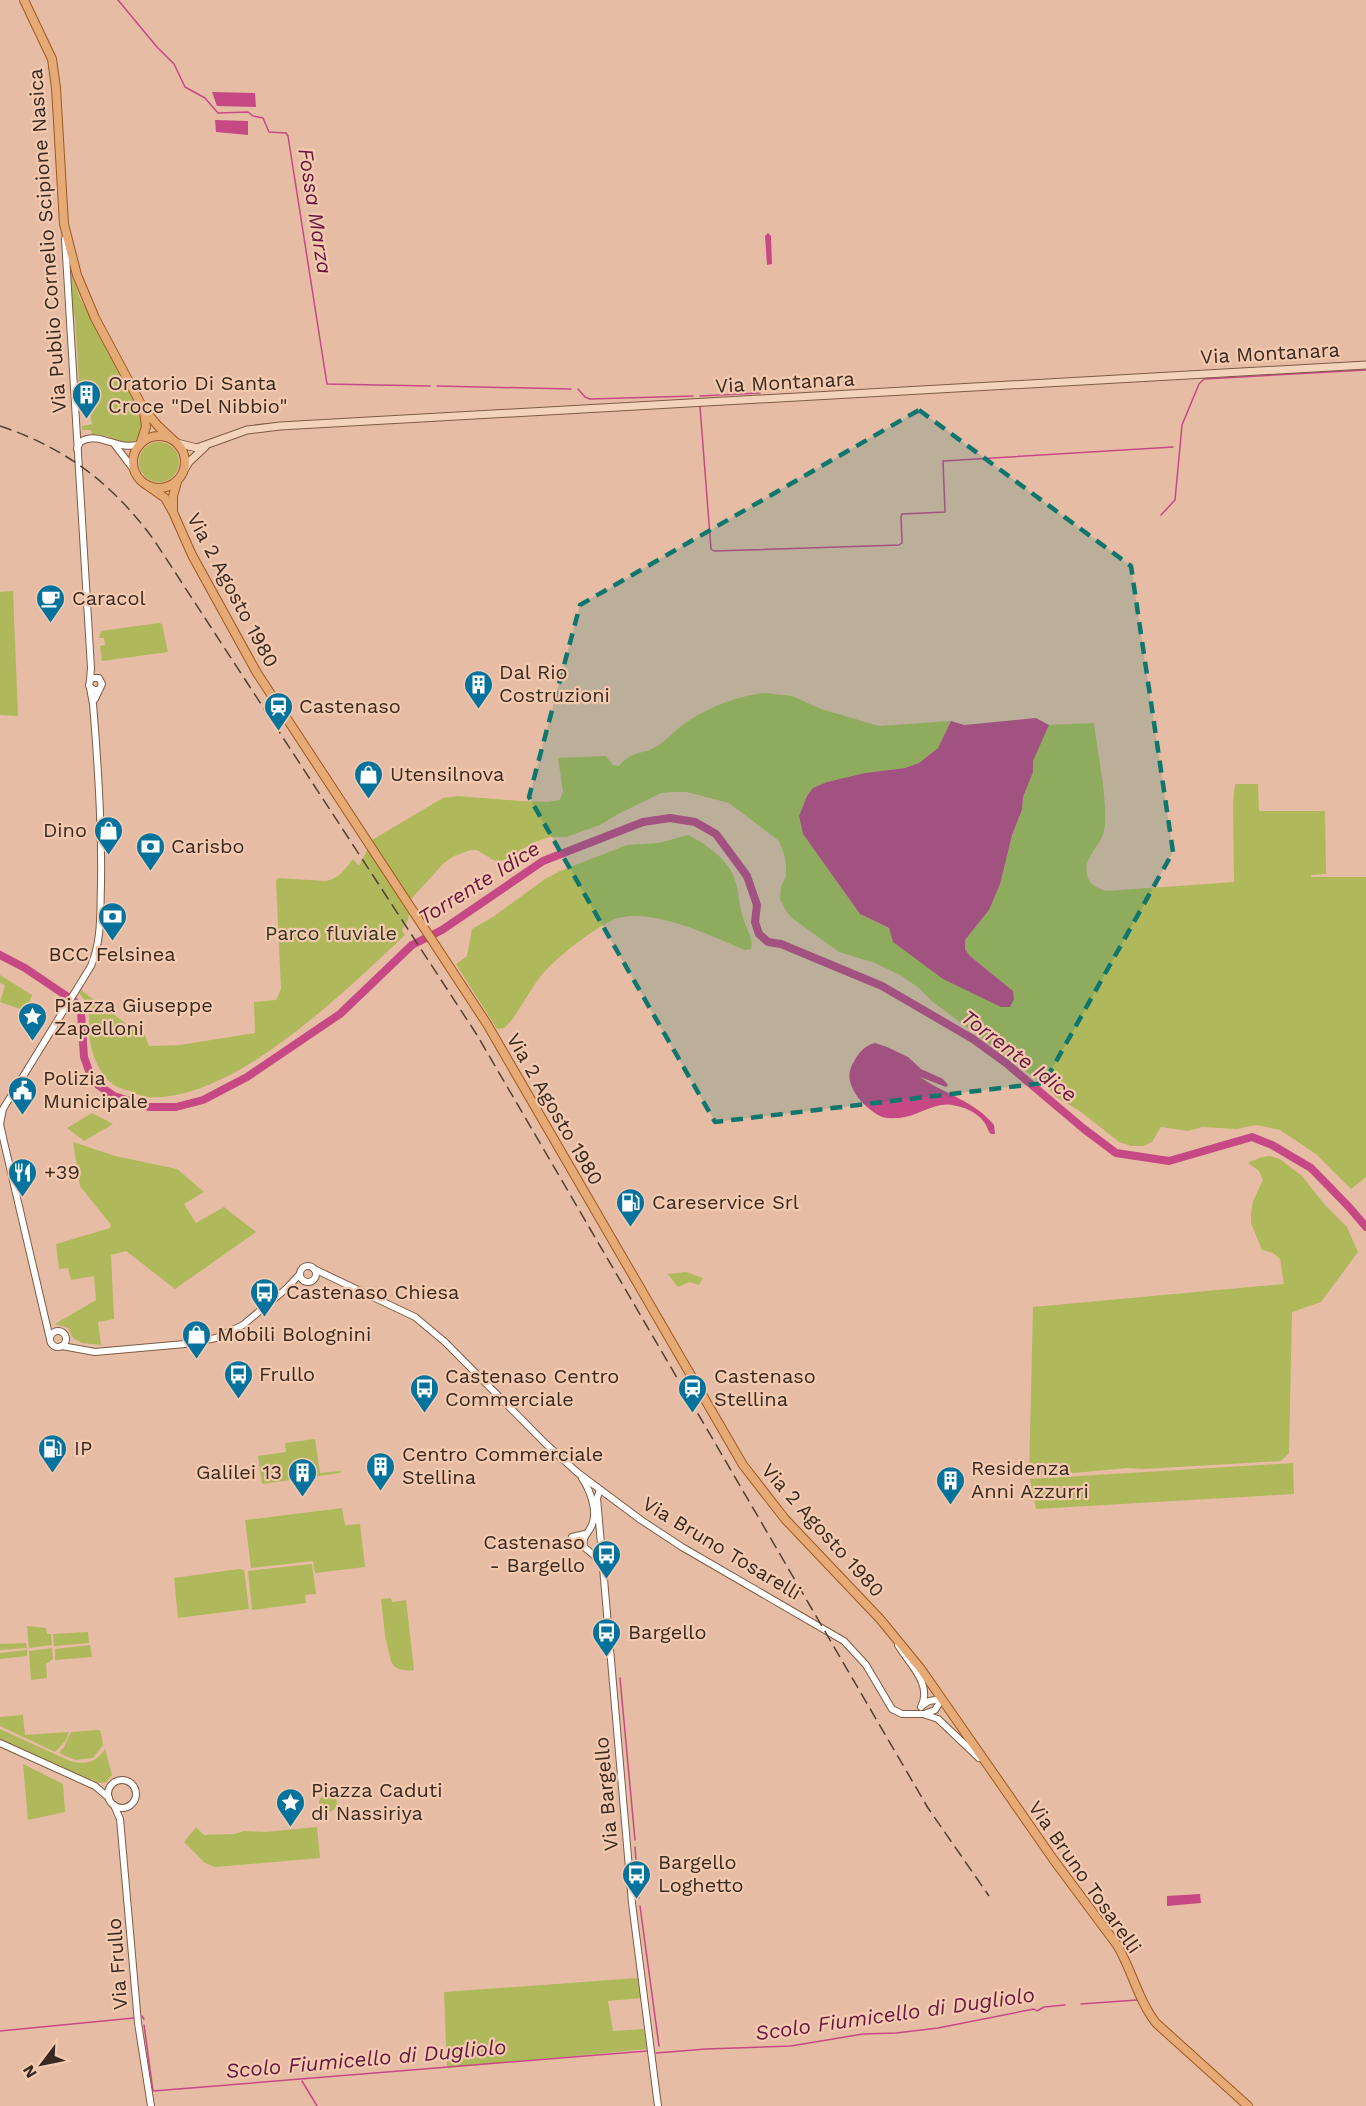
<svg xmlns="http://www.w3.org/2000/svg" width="1366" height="2106" font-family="'Work Sans',sans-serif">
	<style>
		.green { fill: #afb85b }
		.water { fill: #c64985 }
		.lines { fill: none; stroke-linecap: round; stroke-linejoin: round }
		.stream { stroke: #c64985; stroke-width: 1.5 }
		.river { stroke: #c64985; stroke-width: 8 }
		.tertiary-casing { stroke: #7e5b44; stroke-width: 8 }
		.secondary-casing { stroke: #7e5b44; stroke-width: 9 }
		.primary-casing { stroke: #9f581d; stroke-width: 10 }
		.tertiary { stroke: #fff; stroke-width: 6 }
		.secondary { stroke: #f3d4bb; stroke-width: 7 }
		.primary { stroke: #e6aa77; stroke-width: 8 }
		.rail { stroke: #533f33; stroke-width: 1.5; stroke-dasharray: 12 6; stroke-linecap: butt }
		.marked { fill: #0f766e; fill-opacity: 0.2; stroke: #0f766e; stroke-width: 4.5; stroke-dasharray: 12 8; stroke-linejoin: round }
		.labels { text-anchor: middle; stroke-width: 4.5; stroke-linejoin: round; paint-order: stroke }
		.street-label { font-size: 20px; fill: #39291f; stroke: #f3cab0 }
		.poi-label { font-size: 20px; fill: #39291f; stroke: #f3cab0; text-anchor: start }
		.park-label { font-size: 20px; fill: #33351d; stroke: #f3cab0 }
		.water-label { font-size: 21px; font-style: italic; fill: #66163f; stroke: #f3cab0 }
	</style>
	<rect width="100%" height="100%" fill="#e6bda4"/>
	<g class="green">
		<path d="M70 270 79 296 139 410C144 423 143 444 125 444 118 444 113 438 107 436 102 435 97 435 92 435L91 430H82V426L92 424 90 413 81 415 75 317 72 313Z"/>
		<circle cx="159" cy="462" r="20"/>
		<path d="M13 591 18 716 0 715V592Z"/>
		<path d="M159 623 162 624 168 652 102 661 100 646 105 645 104 638H99L101 631Z"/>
		<path d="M765 693 792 696 821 709 879 726 951 721 938 748 919 763 905 768 865 773 827 782 807 796 799 816 803 834 860 914 1013 991 970 956 965 949V940L989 910 1012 835 1022 811 1023 797 1033 772 1032 761 1049 725 1094 723C1097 751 1109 805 1104 831 1100 848 1081 858 1088 878 1091 886 1098 888 1106 891L1234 882 1233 803 1235 784H1258L1259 811H1325L1326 874 1311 875V877H1366V1177L1351 1189 1316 1154 1280 1130 1256 1125 1237 1129 1202 1127 1188 1131 1161 1127 1152 1142 1143 1146H1131L1119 1142 1081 1112 1055 1096 1045 1085 933 1002 918 987 900 975 875 963 839 952 792 918 786 911 780 899 781 886 786 877V866L785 857 779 841 729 803 687 792H672L661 793 618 814 600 825 566 837H550L534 842 510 857 501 861 493 860 477 850H471L454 856 444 863 412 898 408 920 402 930 405 935C346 990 233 1103 147 1097 141 1096 135 1093 130 1091 124 1089 117 1088 113 1084 99 1074 93 1057 90 1041 87 1021 94 1010 79 993L81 990 141 1035H145L149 1046 180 1045 255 1033 254 1002 276 1000 281 989 276 881 278 878 326 881C340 878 344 870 353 859L359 866 372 840 443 798 458 796 520 801 548 802 560 800 563 791 558 758 606 756 613 765 619 766C635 748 643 756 659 745 666 740 673 733 680 727 704 709 736 696 765 693Z"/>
		<path d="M688 835C706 844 729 860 735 880 739 892 739 906 743 918 746 928 754 939 751 949L745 950C712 936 654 908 618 918 601 923 564 952 551 965 534 980 525 1003 511 1021L504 1028 497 1029 456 964 467 956 472 929 493 917 545 879 560 871 627 845 659 843Z"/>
		<path d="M0 975 32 995 26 1011 0 1002 5 985 0 983Z"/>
		<path d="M92 1113 113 1124 84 1141 67 1128Z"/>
		<path d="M73 1142 115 1156 177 1169 204 1192 184 1204 196 1223 224 1207 256 1232 175 1289 126 1251 111 1255 114 1319 98 1322 101 1345 82 1343 73 1338 68 1328 55 1324 96 1300 94 1276 71 1280 68 1268 59 1269 56 1244 110 1228 111 1225 80 1186Z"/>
		<path d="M1269 1156 1280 1159 1302 1176 1325 1205 1347 1227 1358 1252 1321 1302 1292 1312 1289 1453 1281 1461 1143 1469 1128 1468 1029 1477 1033 1307 1284 1284 1280 1259 1273 1253 1262 1250 1251 1223V1213L1253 1201 1263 1180 1259 1171 1248 1163 1259 1158Z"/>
		<path d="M686 1272 703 1278 699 1285 689 1282 678 1287 668 1274Z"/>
		<path d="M315 1439 320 1473 341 1471 340 1473 262 1484 258 1456 286 1452 285 1443Z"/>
		<path d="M1293 1463 1294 1494 1036 1509 1030 1479Z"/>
		<path d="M342 1508 345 1525 360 1524 365 1567 315 1573 313 1561 251 1568 245 1520Z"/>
		<path d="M312 1564 316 1594 305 1595 306 1603 252 1610 248 1571Z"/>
		<path d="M239 1569 244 1570 249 1609 178 1618 174 1578Z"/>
		<path d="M391 1598 392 1602 406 1600 414 1670C405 1671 395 1671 391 1661L385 1636 381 1599Z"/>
		<path d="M27 1626 46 1628 47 1634H51L52 1645 29 1648Z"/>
		<path d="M88 1632 89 1643 54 1646 53 1634Z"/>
		<path d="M26 1643 27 1648 0 1650V1644Z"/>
		<path d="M90 1645 92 1657 55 1660V1649Z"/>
		<path d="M52 1648 53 1659 46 1664 47 1678 31 1680 29 1651Z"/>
		<path d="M27 1650V1656L0 1659V1653Z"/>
		<path d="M23 1715 25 1735 69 1732 66 1740 55 1752 0 1726V1717Z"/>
		<path d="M0 1729 70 1761C85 1765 96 1763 105 1749L112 1775 106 1782 99 1783 91 1779 90 1780 0 1740Z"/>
		<path d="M99 1730 101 1732 103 1745 93 1758 75 1760 59 1753 64 1747 71 1732Z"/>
		<path d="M23 1764 63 1784 65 1812 28 1820Z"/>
		<circle cx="328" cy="1803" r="9"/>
		<path d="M196 1827 204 1835 234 1834 244 1831 266 1832 317 1827 320 1858 215 1867 205 1863 184 1842Z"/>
		<path d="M638 1978 642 1998 608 2001 613 2031 644 2029 647 2049 447 2068 444 1992Z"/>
	</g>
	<g class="water">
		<path d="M212 92 255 93 256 107 217 106Z"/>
		<path d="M215 120 248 121V135L216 132Z"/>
		<path d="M768 233 771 236 772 264 767 265 765 236Z"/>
		<path d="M1036 718 1049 725 1033 761V772L1023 797 1022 810 1012 835 1000 884 989 910 965 940V949L970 956 1013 991 1014 999 1010 1007H1001L943 979 893 942 889 928 860 914 803 834 799 816 807 796 813 788 827 782 865 773 905 768 919 763 938 748 951 721 964 725Z"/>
		<path d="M875 1043 887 1047 908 1057 921 1069 943 1079 948 1085 946 1087 920 1077C944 1094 975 1101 994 1125L995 1134H991C987 1130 988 1127 984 1122 977 1112 964 1107 952 1105 934 1102 917 1117 899 1118 893 1118 885 1119 880 1116 863 1107 842 1084 852 1065 858 1054 863 1046 875 1043Z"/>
		<path d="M1200 1894 1201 1903 1167 1906V1896Z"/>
	</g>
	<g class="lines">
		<g class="stream">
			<path d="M118 0 157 47 174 64 185 87 205 98 218 113 248 112 253 116 263 118 269 132 286 133 288 136 327 384 430 386"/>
			<path d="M437 386 571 389"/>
			<path d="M578 389 585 397 590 399 693 396"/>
			<path d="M700 396 760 393"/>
			<path d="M700 407 711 549 714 551 899 545 902 543V540L901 517 902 514 945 512 943 461 1173 447"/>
			<path d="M1161 515 1175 500 1182 425 1199 384 1204 379 1366 370"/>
			<path d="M620 1678 635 1840"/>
			<path d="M635 1847 639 1898"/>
			<path d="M640 1906 659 2046"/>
			<path d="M1081 2004 1137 2000"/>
			<path d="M142 2016 144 2019"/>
			<path d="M144 2025 153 2091 647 2051"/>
			<path d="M0 2031 134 2018"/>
			<path d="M656 2053 706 2049 791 2046 863 2034 896 2033 938 2028 1034 2009 1037 2011 1044 2007 1065 2005"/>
			<path d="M302 2081 317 2106"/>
		</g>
		<path class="river" d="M0 955 25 968 74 1001 81 1012 84 1057 89 1071 98 1085 114 1096 149 1107H176L203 1100 247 1077 340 1014 412 945 442 930 543 861 643 822 670 818 695 822 716 834 747 876 757 905 755 922 759 934 768 942 781 944 882 986 973 1039 1006 1063 1084 1129 1116 1153 1169 1161 1252 1137 1272 1145 1311 1168 1349 1207 1366 1227"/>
		<defs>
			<g id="tertiary">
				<path d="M65 239 91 668 90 680"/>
				<path d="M115 445 134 470"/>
				<path d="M77 449 80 442C101 430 116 452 140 444"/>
				<path d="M95 699 102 684 99 678H93L90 680 89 686 94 690H98"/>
				<circle cx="308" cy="1274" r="8"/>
				<path d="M314 1269 415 1317 445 1342 546 1444 578 1473 641 1520 682 1547 844 1641 866 1665 892 1709 902 1714H923L938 1719 979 1758"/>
				<circle cx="58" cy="1339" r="8"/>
				<path d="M50 1339 4 1142 0 1124 3 1109 91 966C102 940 100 912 101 884 102 824 98 764 93 704L90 688"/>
				<path d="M62 1346 95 1352 185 1344 216 1338 243 1325 287 1288 300 1274"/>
				<path d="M582 1478C590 1490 598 1511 592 1525 588 1534 582 1536 584 1547L596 1557 601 1564"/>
				<path d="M600 1490 597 1498 632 1903 658 2106"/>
				<path d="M572 1537 585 1534"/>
				<path d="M898 1645C909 1664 933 1684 921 1707"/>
				<path d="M923 1705 929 1701 942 1699"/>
				<path d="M924 1714 935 1710 942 1699"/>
				<path d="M0 1743 95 1786 109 1798"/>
				<circle cx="122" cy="1794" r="14"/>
				<path d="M114 1805 120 1819 138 2023 151 2106"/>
			</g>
			<g id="secondary">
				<path d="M177 443 197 448 247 430 280 426 1366 365"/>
				<path d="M183 472 189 462 205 447"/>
			</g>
			<g id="primary">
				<path d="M24 0 52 59 56 88 64 224 77 275 95 318 143 408 158 426 172 439"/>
				<circle cx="159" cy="462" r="26"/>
				<path d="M141 442 146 427 144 411"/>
				<path d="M148 486 165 498 173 512 192 555 257 673 487 1024 743 1465 785 1519 880 1619 921 1669 1053 1859 1117 1945C1132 1970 1138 2000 1156 2023L1248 2106"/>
				<path d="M173 511V496L177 482"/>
			</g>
		</defs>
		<use href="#tertiary" class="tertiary-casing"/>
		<use href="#secondary" class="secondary-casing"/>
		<use href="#primary" class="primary-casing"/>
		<use href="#tertiary" class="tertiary"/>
		<use href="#secondary" class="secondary"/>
		<use href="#primary" class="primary"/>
		<path class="rail" d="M0 426C66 448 113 484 154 540L477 1035 928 1808 989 1896"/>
	</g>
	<path class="marked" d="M919 410 1131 566 1173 852 1044 1083 715 1122 529 797 580 605Z"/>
	<defs>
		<symbol id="building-pin" viewBox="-11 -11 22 30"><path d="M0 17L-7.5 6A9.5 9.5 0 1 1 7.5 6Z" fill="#03739e" stroke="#f3cab0"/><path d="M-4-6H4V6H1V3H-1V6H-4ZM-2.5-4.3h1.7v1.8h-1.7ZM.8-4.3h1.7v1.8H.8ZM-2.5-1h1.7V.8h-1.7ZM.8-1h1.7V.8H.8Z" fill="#fff"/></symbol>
		<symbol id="cafe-pin" viewBox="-11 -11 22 30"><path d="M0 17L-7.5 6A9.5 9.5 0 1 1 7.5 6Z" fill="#03739e" stroke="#f3cab0"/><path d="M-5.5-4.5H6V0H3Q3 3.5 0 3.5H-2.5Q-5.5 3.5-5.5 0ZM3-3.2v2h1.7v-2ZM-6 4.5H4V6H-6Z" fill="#fff"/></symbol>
		<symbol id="station-pin" viewBox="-11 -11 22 30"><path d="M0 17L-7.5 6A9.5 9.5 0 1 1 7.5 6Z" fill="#03739e" stroke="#f3cab0"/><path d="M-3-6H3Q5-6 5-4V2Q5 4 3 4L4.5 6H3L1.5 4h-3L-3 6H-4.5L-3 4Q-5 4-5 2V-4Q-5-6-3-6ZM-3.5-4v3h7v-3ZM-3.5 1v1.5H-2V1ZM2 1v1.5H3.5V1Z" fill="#fff"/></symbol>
		<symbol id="shop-pin" viewBox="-11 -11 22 30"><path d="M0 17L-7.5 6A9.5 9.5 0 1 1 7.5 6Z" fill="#03739e" stroke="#f3cab0"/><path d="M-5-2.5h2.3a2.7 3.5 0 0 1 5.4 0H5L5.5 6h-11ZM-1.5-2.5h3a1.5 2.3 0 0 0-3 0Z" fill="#fff"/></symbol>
		<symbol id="bank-pin" viewBox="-11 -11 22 30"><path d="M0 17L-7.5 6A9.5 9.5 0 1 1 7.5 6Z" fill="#03739e" stroke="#f3cab0"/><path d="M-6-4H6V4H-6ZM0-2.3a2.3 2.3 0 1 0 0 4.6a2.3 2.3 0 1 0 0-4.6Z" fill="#fff"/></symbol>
		<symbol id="sight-pin" viewBox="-11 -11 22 30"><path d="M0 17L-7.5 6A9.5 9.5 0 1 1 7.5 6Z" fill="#03739e" stroke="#f3cab0"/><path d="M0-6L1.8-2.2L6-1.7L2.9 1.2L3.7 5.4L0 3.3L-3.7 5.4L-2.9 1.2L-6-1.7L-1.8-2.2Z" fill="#fff"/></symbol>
		<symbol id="civic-pin" viewBox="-11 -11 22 30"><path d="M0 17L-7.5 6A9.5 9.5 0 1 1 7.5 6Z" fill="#03739e" stroke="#f3cab0"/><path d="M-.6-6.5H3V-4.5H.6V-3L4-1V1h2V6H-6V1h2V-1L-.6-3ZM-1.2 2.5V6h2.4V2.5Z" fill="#fff"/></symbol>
		<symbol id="restaurant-pin" viewBox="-11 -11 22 30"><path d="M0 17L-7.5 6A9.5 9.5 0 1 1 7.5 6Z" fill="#03739e" stroke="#f3cab0"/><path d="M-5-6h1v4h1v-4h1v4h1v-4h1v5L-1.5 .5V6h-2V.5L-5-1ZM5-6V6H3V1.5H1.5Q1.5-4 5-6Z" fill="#fff"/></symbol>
		<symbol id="fuel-pin" viewBox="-11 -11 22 30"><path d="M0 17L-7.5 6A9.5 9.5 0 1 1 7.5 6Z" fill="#03739e" stroke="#f3cab0"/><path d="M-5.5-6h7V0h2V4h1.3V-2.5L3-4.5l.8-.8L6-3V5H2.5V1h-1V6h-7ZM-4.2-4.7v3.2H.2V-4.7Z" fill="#fff"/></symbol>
		<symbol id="bus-pin" viewBox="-11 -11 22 30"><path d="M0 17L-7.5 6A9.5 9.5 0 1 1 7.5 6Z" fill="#03739e" stroke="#f3cab0"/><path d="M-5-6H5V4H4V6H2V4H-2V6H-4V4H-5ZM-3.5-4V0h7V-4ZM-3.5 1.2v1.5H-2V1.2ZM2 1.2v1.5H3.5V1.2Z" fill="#fff"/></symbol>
	</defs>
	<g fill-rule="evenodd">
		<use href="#building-pin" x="70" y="378" width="33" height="45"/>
		<use href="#cafe-pin" x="34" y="582" width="33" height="45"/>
		<use href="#building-pin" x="462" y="668" width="33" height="45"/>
		<use href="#station-pin" x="262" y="690" width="33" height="45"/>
		<use href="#shop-pin" x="352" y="758" width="33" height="45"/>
		<use href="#shop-pin" x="92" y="814" width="33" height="45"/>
		<use href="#bank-pin" x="134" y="830" width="33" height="45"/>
		<use href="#bank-pin" x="96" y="900" width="33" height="45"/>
		<use href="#sight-pin" x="16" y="1000" width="33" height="45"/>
		<use href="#civic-pin" x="6" y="1074" width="33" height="45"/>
		<use href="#restaurant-pin" x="6" y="1156" width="33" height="45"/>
		<use href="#fuel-pin" x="614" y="1186" width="33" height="45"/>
		<use href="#bus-pin" x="248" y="1276" width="33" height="45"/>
		<use href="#shop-pin" x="180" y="1318" width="33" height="45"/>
		<use href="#bus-pin" x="222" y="1358" width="33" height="45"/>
		<use href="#bus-pin" x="408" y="1372" width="33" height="45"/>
		<use href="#station-pin" x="676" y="1372" width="33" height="45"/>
		<use href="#fuel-pin" x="36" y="1432" width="33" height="45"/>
		<use href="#building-pin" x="364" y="1450" width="33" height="45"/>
		<use href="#building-pin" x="286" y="1456" width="33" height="45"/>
		<use href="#building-pin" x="934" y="1464" width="33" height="45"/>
		<use href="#bus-pin" x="590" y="1538" width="33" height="45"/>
		<use href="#bus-pin" x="590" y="1616" width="33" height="45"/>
		<use href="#sight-pin" x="274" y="1786" width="33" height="45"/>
		<use href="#bus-pin" x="620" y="1858" width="33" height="45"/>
	</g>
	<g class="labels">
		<g class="street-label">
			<text transform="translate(47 241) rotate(-94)" y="7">Via Publio Cornelio Scipione Nasica</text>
			<text transform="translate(1270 353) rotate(-3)" y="7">Via Montanara</text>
			<text transform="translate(785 382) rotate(-3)" y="7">Via Montanara</text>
			<text transform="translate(233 590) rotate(62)" y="7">Via 2 Agosto 1980</text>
			<text transform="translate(555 1109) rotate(60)" y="7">Via 2 Agosto 1980</text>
			<text transform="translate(823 1530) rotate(48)" y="7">Via 2 Agosto 1980</text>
			<text transform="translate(722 1548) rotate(31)" y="7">Via Bruno Tosarelli</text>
			<text transform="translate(606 1794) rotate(-95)" y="7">Via Bargello</text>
			<text transform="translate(1085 1877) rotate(55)" y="7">Via Bruno Tosarelli</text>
			<text transform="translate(117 1964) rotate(-94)" y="7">Via Frullo</text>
		</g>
		<g class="poi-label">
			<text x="108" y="390">Oratorio Di Santa<tspan x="108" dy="23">Croce "Del Nibbio"</tspan></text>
			<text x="72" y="605">Caracol</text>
			<text x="499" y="679">Dal Rio<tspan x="499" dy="23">Costruzioni</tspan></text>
			<text x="299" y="713">Castenaso</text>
			<text x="390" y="781">Utensilnova</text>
			<text x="87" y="837" text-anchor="end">Dino</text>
			<text x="171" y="853">Carisbo</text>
			<text x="112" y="961" text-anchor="middle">BCC Felsinea</text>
			<text x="54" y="1012">Piazza Giuseppe<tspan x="54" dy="23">Zapelloni</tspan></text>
			<text x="43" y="1085">Polizia<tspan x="43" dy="23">Municipale</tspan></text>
			<text x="44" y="1179">+39</text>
			<text x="652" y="1209">Careservice Srl</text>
			<text x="286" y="1299">Castenaso Chiesa</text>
			<text x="217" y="1341">Mobili Bolognini</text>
			<text x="259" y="1381">Frullo</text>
			<text x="445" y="1383">Castenaso Centro<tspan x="445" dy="23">Commerciale</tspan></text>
			<text x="714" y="1383">Castenaso<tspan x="714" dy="23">Stellina</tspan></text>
			<text x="74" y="1455">IP</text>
			<text x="402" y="1461">Centro Commerciale<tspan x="402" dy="23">Stellina</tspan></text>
			<text x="971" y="1475">Residenza<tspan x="971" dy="23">Anni Azzurri</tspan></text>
			<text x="282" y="1479" text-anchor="end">Galilei 13</text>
			<text x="585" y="1549" text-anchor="end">Castenaso<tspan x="585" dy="23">- Bargello</tspan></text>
			<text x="628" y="1639">Bargello</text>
			<text x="311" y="1797">Piazza Caduti<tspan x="311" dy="23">di Nassiriya</tspan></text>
			<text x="658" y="1869">Bargello<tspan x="658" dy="23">Loghetto</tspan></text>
		</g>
		<g class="park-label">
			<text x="331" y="940">Parco fluviale</text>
		</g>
		<g class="water-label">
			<text transform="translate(315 211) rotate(81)" y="7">Fossa Marza</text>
			<text transform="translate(479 883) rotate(-32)" y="7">Torrente Idice</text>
			<text transform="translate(1019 1056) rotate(37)" y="7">Torrente Idice</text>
			<text transform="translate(895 2014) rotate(-8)" y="7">Scolo Fiumicello di Dugliolo</text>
			<text transform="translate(366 2059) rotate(-5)" y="7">Scolo Fiumicello di Dugliolo</text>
		</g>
	</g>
	<g transform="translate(42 2064) rotate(238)" stroke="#f3cab0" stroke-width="4.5" paint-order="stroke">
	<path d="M0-4.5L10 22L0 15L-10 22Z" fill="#39291f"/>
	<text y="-9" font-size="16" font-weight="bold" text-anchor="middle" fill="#39291f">N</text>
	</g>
</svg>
